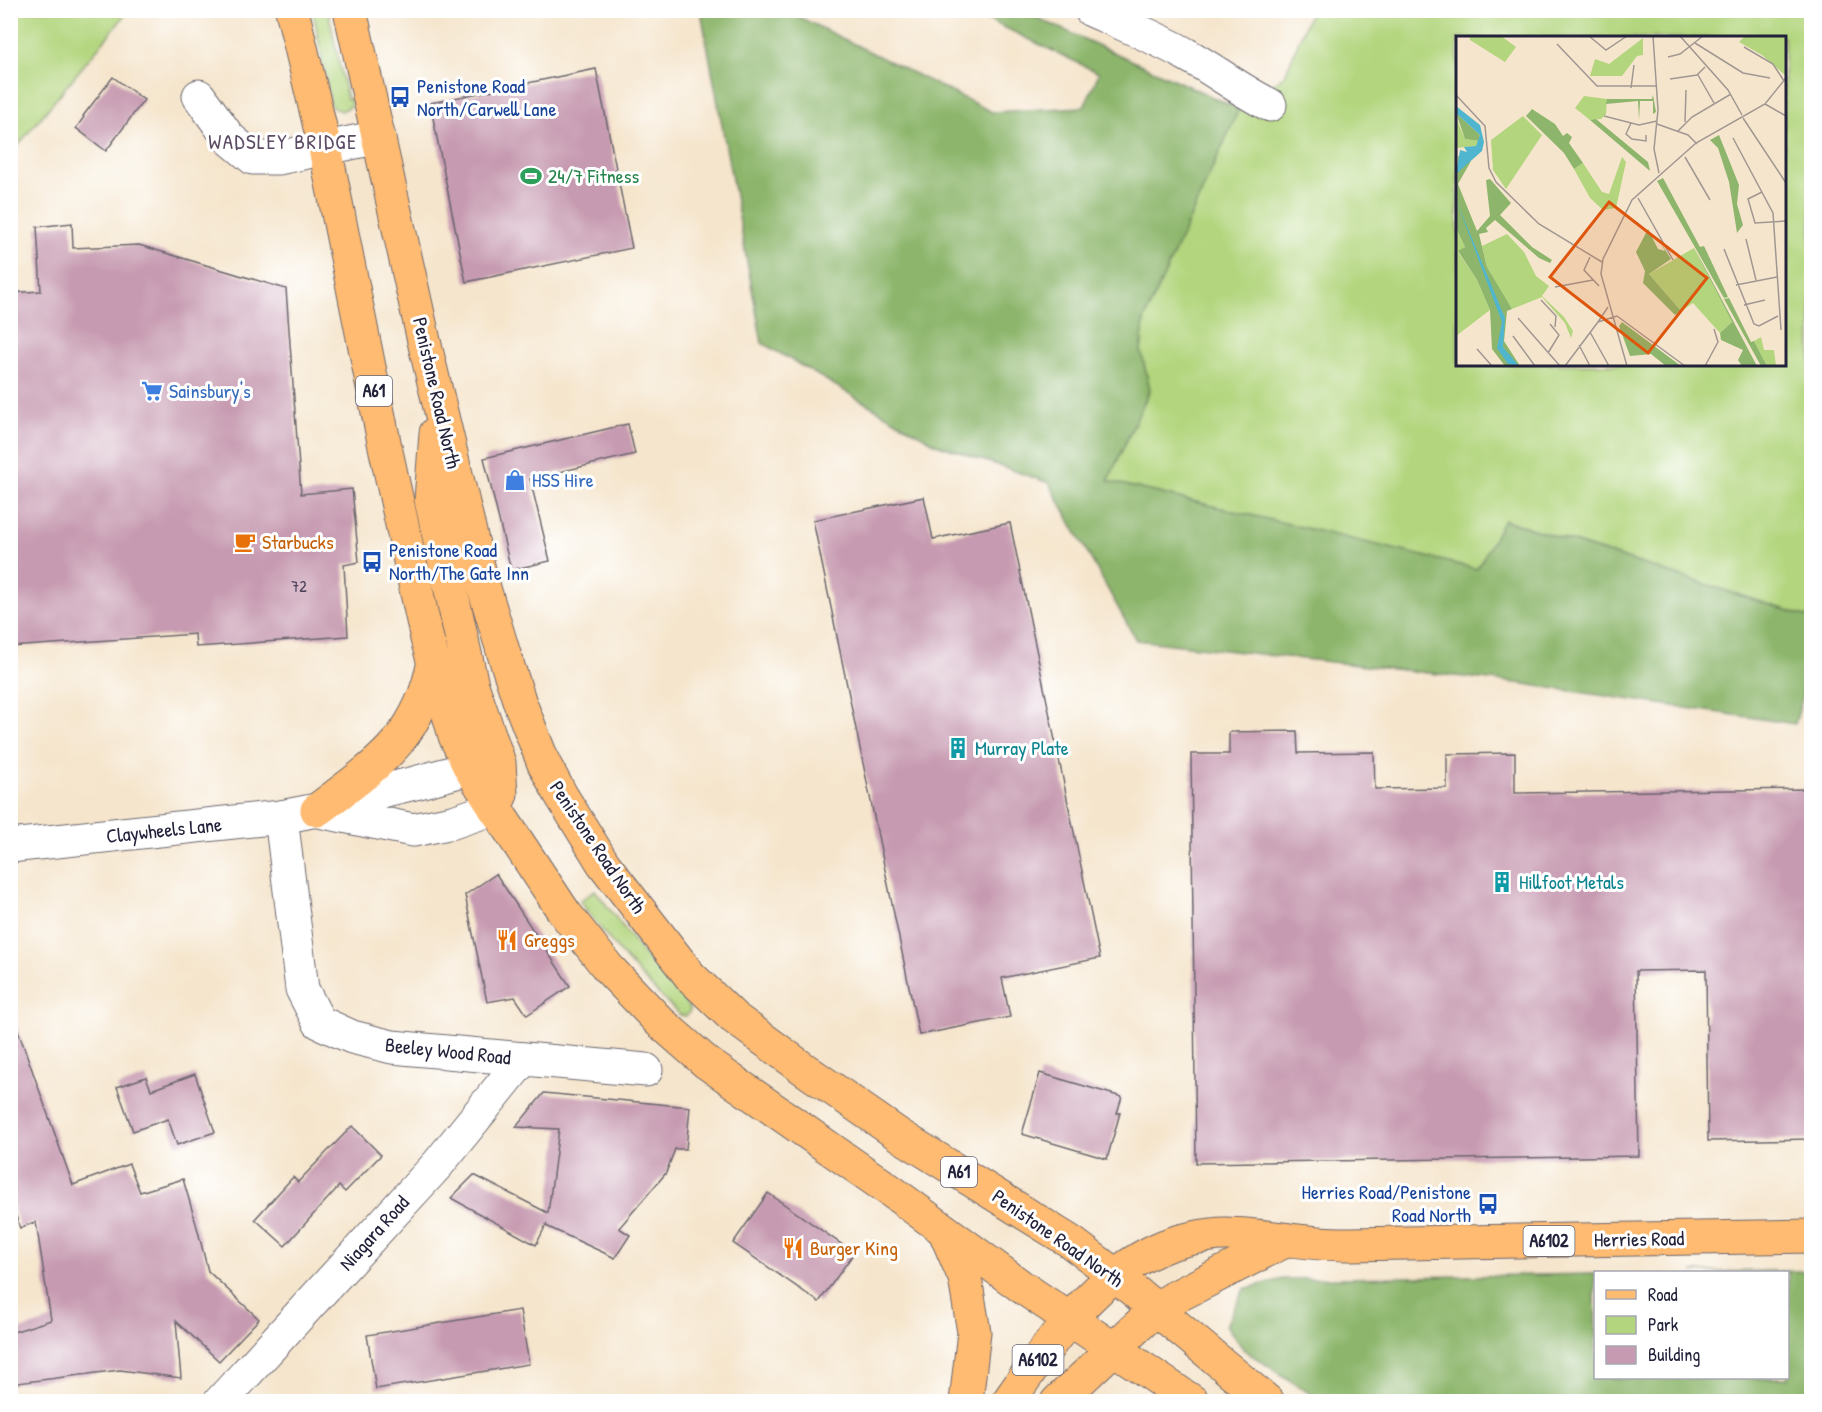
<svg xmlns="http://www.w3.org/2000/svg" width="1822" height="1412" font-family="'Patrick Hand',sans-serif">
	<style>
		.green { fill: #b2d57d; stroke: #6a7c5c; stroke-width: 1.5; fill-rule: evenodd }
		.forest { fill: #8db66c; stroke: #586c54; stroke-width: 1.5 }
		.building { fill: #c69ab0 }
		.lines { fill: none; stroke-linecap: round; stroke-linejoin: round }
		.street-casing { stroke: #6c666e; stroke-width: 35 }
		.primary-casing { stroke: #6c666e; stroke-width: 35 }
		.highway-casing { stroke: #6c666e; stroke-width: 35 }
		.street { stroke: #fff; stroke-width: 33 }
		.primary { stroke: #febb71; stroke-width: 33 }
		.highway { stroke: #febb71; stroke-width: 33 }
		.labels { text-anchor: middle; stroke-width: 6; stroke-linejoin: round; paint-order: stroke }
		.number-label { font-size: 16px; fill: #4b4058 }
		.shield { fill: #fff; stroke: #646476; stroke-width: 1.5 }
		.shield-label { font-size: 18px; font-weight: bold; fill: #22223b }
		.transit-label { font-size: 20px; fill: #164399; stroke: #fff; text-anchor: start }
		.leisure-label { font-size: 20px; fill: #27864d; stroke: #fff; text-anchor: start }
		.shop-label { font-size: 20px; fill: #366cbe; stroke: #fff; text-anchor: start }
		.street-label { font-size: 20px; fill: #22223b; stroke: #fff }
		.food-label { font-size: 20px; fill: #c56008; stroke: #fff; text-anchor: start }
		.culture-label { font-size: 20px; fill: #0d838f; stroke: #fff; text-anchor: start }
		.neighbourhood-label { font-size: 21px; letter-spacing: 1.5px; fill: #5b4c64; stroke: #fff }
		.inset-road { fill: none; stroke: #a19792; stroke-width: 1.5 }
		.view { fill: #de560e; fill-opacity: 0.15; stroke: #de560e; stroke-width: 3 }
		.inset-edge { fill: none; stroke: #22223b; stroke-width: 3 }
	</style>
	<rect width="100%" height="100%" fill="#fff"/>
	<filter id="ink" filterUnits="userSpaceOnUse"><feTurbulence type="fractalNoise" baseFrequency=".0167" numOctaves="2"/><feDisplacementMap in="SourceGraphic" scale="12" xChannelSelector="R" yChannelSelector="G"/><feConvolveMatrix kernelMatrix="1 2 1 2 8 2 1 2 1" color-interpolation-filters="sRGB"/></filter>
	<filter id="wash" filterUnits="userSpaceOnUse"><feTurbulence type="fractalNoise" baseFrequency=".008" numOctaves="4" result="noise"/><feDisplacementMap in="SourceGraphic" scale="24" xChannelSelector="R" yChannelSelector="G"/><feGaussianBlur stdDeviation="1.35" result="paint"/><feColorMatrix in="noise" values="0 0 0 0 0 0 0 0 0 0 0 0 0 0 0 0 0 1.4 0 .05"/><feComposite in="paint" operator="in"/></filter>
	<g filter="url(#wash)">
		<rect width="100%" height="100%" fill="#f5e5cc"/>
		<g class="green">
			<path d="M11 10H124L126 14 11 154Z"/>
			<path d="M313 11H328L347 99H351V106L342 111 331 107Z"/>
			<path d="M1311 11H1811V618L1505 520 1477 569 1108 481 1150 390 1141 351 1144 320 1239 109 1285 75ZM1458 38H1784V364H1458Z"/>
			<path d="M595 890 642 952 689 1007 690 1011 686 1016 680 1015C643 980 609 942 580 901Z"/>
		</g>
		<g class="forest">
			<path d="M701 11H787L992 112 1084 107 1099 73 970 11H1022L1239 109 1144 320 1141 351 1150 389 1108 481 1477 569 1504 520 1811 618V667L1795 724 1517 683 1136 640 1049 483 936 444 762 343Z"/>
			<path d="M1811 1271V1401H1321L1244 1350 1226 1325 1244 1289 1283 1279 1595 1274 1596 1378H1788V1272H1693Z"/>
		</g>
		<g id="blocks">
			<g class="building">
				<path d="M596 69 632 248 466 282 430 103Z"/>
				<path d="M113 77 144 100 106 151 76 128 84 117 83 116Z"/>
				<path d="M72 223 73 248 139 245 286 289 301 494 352 489 359 562 344 565 348 636 196 647 195 634 10 647V293L41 291 37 227Z"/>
				<path d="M628 424 635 454 530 479 550 561 511 570 484 458Z"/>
				<path d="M924 497 933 539 1010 523 1100 958 1002 978 1010 1017 919 1035 813 520Z"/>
				<path d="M1297 731 1298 753 1374 752 1375 789 1447 788V754L1515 753V793L1812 789V1139L1708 1141 1706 970 1636 971 1639 1156 1196 1163 1191 754H1229V732Z"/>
				<path d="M496 874 570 986 527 1015 515 997 487 1002 465 895Z"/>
				<path d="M14 1019 73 1185 129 1164 140 1192 183 1179 197 1227 208 1271 259 1319 219 1361 176 1321 181 1378 120 1370 10 1384V1333L51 1320 36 1222 20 1228 10 1198V1020Z"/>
				<path d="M1040 1073 1122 1097 1117 1113H1120L1107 1159 1022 1134Z"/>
				<path d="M195 1074 215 1132 177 1145 168 1119 133 1131 117 1087 146 1077 151 1090Z"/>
				<path d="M544 1093 690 1107 686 1149H675L666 1173 619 1228 630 1235 615 1258 546 1226 547 1223 536 1245 451 1198 474 1175 548 1213 559 1129 516 1127Z"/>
				<path d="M352 1126 381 1155 345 1192 339 1186 285 1246 255 1219 293 1177 298 1182Z"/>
				<path d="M768 1193 854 1253 819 1302 733 1243Z"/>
				<path d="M520 1310 529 1364 376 1389 367 1335Z"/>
			</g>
		</g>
	</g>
	<g filter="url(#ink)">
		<use href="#blocks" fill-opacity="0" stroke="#6c666e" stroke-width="1.5"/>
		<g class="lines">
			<defs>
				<g id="street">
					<path d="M1091 10C1123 24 1157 38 1187 55 1216 71 1241 91 1270 105"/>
					<path d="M199 96 229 138 253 158H278L379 137"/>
					<path d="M319 811 413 830 453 822 495 808"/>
					<path d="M281 817 302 989 319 1022 352 1037 392 1047 646 1070"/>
					<path d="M10 846 281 817 317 810 369 794 415 783 470 768"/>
					<path d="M220 1402 438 1164 523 1059"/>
				</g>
				<g id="primary">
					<path d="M1008 1402C1048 1345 1093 1278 1158 1249 1175 1241 1210 1233 1228 1234 1269 1235 1309 1245 1350 1244 1504 1242 1658 1239 1812 1236"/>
					<path d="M1057 1402 1156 1309 1175 1297 1287 1240"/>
				</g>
				<g id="highway">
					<path d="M292 10 325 148 384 442 427 639 455 736 470 768 495 808 564 912 609 969 660 1022 707 1063 891 1191 1022 1287 1193 1402"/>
					<path d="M350 10 424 341 481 578 504 654 520 703 544 764 561 795 603 863 691 977 733 1017 804 1069 899 1135 1071 1242 1115 1275 1268 1402"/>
					<path d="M436 433 431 500 472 685 499 763 501 794 495 808"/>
					<path d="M317 810C376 765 419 740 434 661"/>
					<path d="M945 1232 965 1278 974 1332 966 1402"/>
				</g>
			</defs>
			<use href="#street" class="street-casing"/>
			<use href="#primary" class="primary-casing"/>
			<use href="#highway" class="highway-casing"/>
			<use href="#street" class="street"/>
			<use href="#primary" class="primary"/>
			<use href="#highway" class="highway"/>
		</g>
	</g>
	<defs>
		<symbol id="bus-bare" viewBox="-9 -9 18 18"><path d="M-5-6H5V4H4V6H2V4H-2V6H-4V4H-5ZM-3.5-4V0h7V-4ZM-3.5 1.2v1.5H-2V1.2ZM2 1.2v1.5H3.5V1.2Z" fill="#1a4fb4" stroke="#fff" stroke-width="2.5" paint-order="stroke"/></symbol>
		<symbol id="stadium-bare" viewBox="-9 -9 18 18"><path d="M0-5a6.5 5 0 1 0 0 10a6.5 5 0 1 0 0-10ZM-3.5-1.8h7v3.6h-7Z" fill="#2e9e5b" stroke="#fff" stroke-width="2.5" paint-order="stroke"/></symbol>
		<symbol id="supermarket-bare" viewBox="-9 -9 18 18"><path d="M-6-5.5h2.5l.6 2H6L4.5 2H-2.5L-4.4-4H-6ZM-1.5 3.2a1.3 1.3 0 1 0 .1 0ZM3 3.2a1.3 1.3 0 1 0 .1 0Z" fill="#3f7fe0" stroke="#fff" stroke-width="2.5" paint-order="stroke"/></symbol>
		<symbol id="shop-bare" viewBox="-9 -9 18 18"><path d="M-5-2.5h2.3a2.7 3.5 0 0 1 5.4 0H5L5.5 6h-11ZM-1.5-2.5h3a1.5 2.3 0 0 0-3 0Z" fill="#3f7fe0" stroke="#fff" stroke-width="2.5" paint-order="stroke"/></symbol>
		<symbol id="cafe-bare" viewBox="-9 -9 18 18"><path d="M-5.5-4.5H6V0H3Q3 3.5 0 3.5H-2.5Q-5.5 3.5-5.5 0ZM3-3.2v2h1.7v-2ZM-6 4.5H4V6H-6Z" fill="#e8710a" stroke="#fff" stroke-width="2.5" paint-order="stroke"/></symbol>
		<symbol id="building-bare" viewBox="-9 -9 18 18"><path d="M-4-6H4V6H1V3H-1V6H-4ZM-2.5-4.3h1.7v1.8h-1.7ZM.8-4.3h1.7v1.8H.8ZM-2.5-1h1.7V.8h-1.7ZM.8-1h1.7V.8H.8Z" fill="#0f9aa8" stroke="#fff" stroke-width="2.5" paint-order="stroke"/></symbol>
		<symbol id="restaurant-bare" viewBox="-9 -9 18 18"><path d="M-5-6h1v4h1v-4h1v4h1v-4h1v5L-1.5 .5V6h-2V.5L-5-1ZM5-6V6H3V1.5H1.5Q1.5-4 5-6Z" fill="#e8710a" stroke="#fff" stroke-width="2.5" paint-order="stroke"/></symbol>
	</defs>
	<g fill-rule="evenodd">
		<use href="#bus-bare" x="385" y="82" width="30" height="30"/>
		<use href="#stadium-bare" x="516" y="161" width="30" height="30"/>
		<use href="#supermarket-bare" x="137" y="376" width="30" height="30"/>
		<use href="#shop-bare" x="500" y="465" width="30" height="30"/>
		<use href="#cafe-bare" x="230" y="527" width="30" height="30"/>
		<use href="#bus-bare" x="357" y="547" width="30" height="30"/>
		<use href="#building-bare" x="943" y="733" width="30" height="30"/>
		<use href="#building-bare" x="1487" y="867" width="30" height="30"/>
		<use href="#restaurant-bare" x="492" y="925" width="30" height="30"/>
		<use href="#bus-bare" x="1473" y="1189" width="30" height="30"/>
		<use href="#restaurant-bare" x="778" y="1233" width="30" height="30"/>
	</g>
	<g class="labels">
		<g class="number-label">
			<text x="299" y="592">72</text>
		</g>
		<g class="shield">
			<rect x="356" y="376" width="36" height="30" rx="4.5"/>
			<rect x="941" y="1157" width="36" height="30" rx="4.5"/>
			<rect x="1523.5" y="1226" width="51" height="30" rx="4.5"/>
			<rect x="1012.5" y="1345" width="51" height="30" rx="4.5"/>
		</g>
		<g class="shield-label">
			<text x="374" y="397">A61</text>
			<text x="959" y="1178">A61</text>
			<text x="1549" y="1247">A6102</text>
			<text x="1038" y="1366">A6102</text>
		</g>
		<g class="transit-label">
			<text x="417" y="93">Penistone Road<tspan x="417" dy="23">North/Carwell Lane</tspan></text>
			<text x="389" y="557">Penistone Road<tspan x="389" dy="23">North/The Gate Inn</tspan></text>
			<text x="1471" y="1199" text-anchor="end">Herries Road/Penistone<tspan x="1471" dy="23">Road North</tspan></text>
		</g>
		<g class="leisure-label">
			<text x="548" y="183">24/7 Fitness</text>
		</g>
		<g class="shop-label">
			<text x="169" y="398">Sainsbury's</text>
			<text x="532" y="487">HSS Hire</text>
		</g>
		<g class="street-label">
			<text transform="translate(437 393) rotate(77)" y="7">Penistone Road North</text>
			<text transform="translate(164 830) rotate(-6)" y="7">Claywheels Lane</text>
			<text transform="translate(598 847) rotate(56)" y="7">Penistone Road North</text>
			<text transform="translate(448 1051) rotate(6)" y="7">Beeley Wood Road</text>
			<text transform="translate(374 1233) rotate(-48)" y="7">Niagara Road</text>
			<text transform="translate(1058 1238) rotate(35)" y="7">Penistone Road North</text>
			<text transform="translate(1639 1239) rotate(-1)" y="7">Herries Road</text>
		</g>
		<g class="food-label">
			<text x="262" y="549">Starbucks</text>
			<text x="524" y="947">Greggs</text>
			<text x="810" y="1255">Burger King</text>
		</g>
		<g class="culture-label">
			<text x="975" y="755">Murray Plate</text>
			<text x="1519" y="889">Hillfoot Metals</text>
		</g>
		<g class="neighbourhood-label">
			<text x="283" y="149">WADSLEY BRIDGE</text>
		</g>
	</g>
	<g transform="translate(1456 36)">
		<rect width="330" height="330" fill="#f5e5cc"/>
		<path d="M14 0H45L60 11 49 26 14 4ZM289 0H330L329 39 306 19 283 6ZM187 2V19L181 20 166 40H134L139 23 153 28ZM128 60 151 63 150 78 145 83 134 84 119 72ZM67 80 86 99 50 153 37 134 35 104ZM0 82 9 103 23 105 20 110 0 112ZM166 121 170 126 160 172 147 174 134 162 118 133 127 127 146 156 153 158ZM0 192 9 211 2 216 21 244 34 274 0 300ZM51 198 68 216 80 240 93 250 86 260 108 281 117 295 115 302 109 287 86 261 56 273 47 259 31 231 26 210ZM238 212 276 286 264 297 237 267 225 275 193 238ZM305 301 308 314H318L320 330H311L298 305Z" fill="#b2d57d"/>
		<path d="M197 59 200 76 197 78V65H184L183 84 182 65 150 68 151 63H196ZM76 73 99 88 107 100 111 97 116 101 113 107 127 127 118 133 108 117 70 80ZM0 77 24 99 23 105 9 103ZM140 83 192 126 194 135 134 84ZM263 99 283 149 281 168 287 189 281 197 273 146 262 112 254 104ZM2 110V120L15 125 2 148 21 195 34 180 30 144 34 143 55 167 44 179 76 211 96 224 94 227 83 222 39 184 30 192 32 196 23 198 31 231 56 273 51 275 48 305 64 330H49L36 313 34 274 21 244 2 215 9 211 0 192ZM207 142 244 211 248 210 272 261 268 262 201 145ZM192 193 202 213 209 215 203 204 215 223 193 238 225 275 219 279 187 247 189 235 180 216ZM238 212 247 228 301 330H286L282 324 287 314 265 304 264 297 276 286ZM273 262 295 306 298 305 311 330H305L268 263ZM166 286 225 330H210L195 318 174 320 163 290Z" fill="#8db66c"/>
		<path d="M0 70 24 89 28 106 26 115 0 138 4 114 11 116 8 111 20 110 24 99 0 77ZM0 164 49 282 47 311 63 330 52 328 41 312 46 286Z" fill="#50b5cf"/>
		<path class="inset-road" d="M133 0 150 14 171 0M197 0 202 74 198 113 203 137M224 0 272 54 286 79M239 7 287 37 314 42M101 8 141 50H200M288 11 317 28 328 45M212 21 224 18 247 0M242 39 258 67M214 43 241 39 249 31M175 52 178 29M0 59 29 90 33 132 40 146 83 188 146 226M309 68 330 80M148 80 183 89 201 85M287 82 330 147M229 86 230 54M175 87 170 98 176 103 190 105V99M201 88 232 99 241 108M222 95 236 81 275 58M277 102 317 177 325 294M229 121 254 164M306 156 292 163 299 187 330 185M182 162 217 224M290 203 300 244M268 213 298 288 303 290 322 280M134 221 128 234 143 250M280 249 321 241M99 251 137 244M85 264 100 280 99 291M288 269 309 264M62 282 104 330M142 286 152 271M134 296 153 330M57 300 79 330M123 309 134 330M21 313 36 330M92 317 103 299 94 288M109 330 142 286 161 280 229 330M171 330 145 238 147 223 176 164 240 107 309 68 330 42M249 330 262 306 258 293"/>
		<path class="view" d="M153 166 251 242 192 317 94 241Z"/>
		<rect width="330" height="330" class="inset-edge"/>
	</g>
	<rect width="1822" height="1412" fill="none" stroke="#fff" stroke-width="36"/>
	<rect x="1594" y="1271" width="195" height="108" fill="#ffffff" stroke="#a7a7b1" stroke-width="1.5"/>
	<rect x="1606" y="1290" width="30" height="9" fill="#febb71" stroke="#a7a7b1" stroke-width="1.5"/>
	<text x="1648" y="1301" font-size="18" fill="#22223b">Road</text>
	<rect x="1606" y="1316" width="30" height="18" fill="#b2d57d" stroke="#a7a7b1" stroke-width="1.5"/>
	<text x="1648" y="1331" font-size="18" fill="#22223b">Park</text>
	<rect x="1606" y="1346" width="30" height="18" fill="#c69ab0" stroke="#a7a7b1" stroke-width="1.5"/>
	<text x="1648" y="1361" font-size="18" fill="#22223b">Building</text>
</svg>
